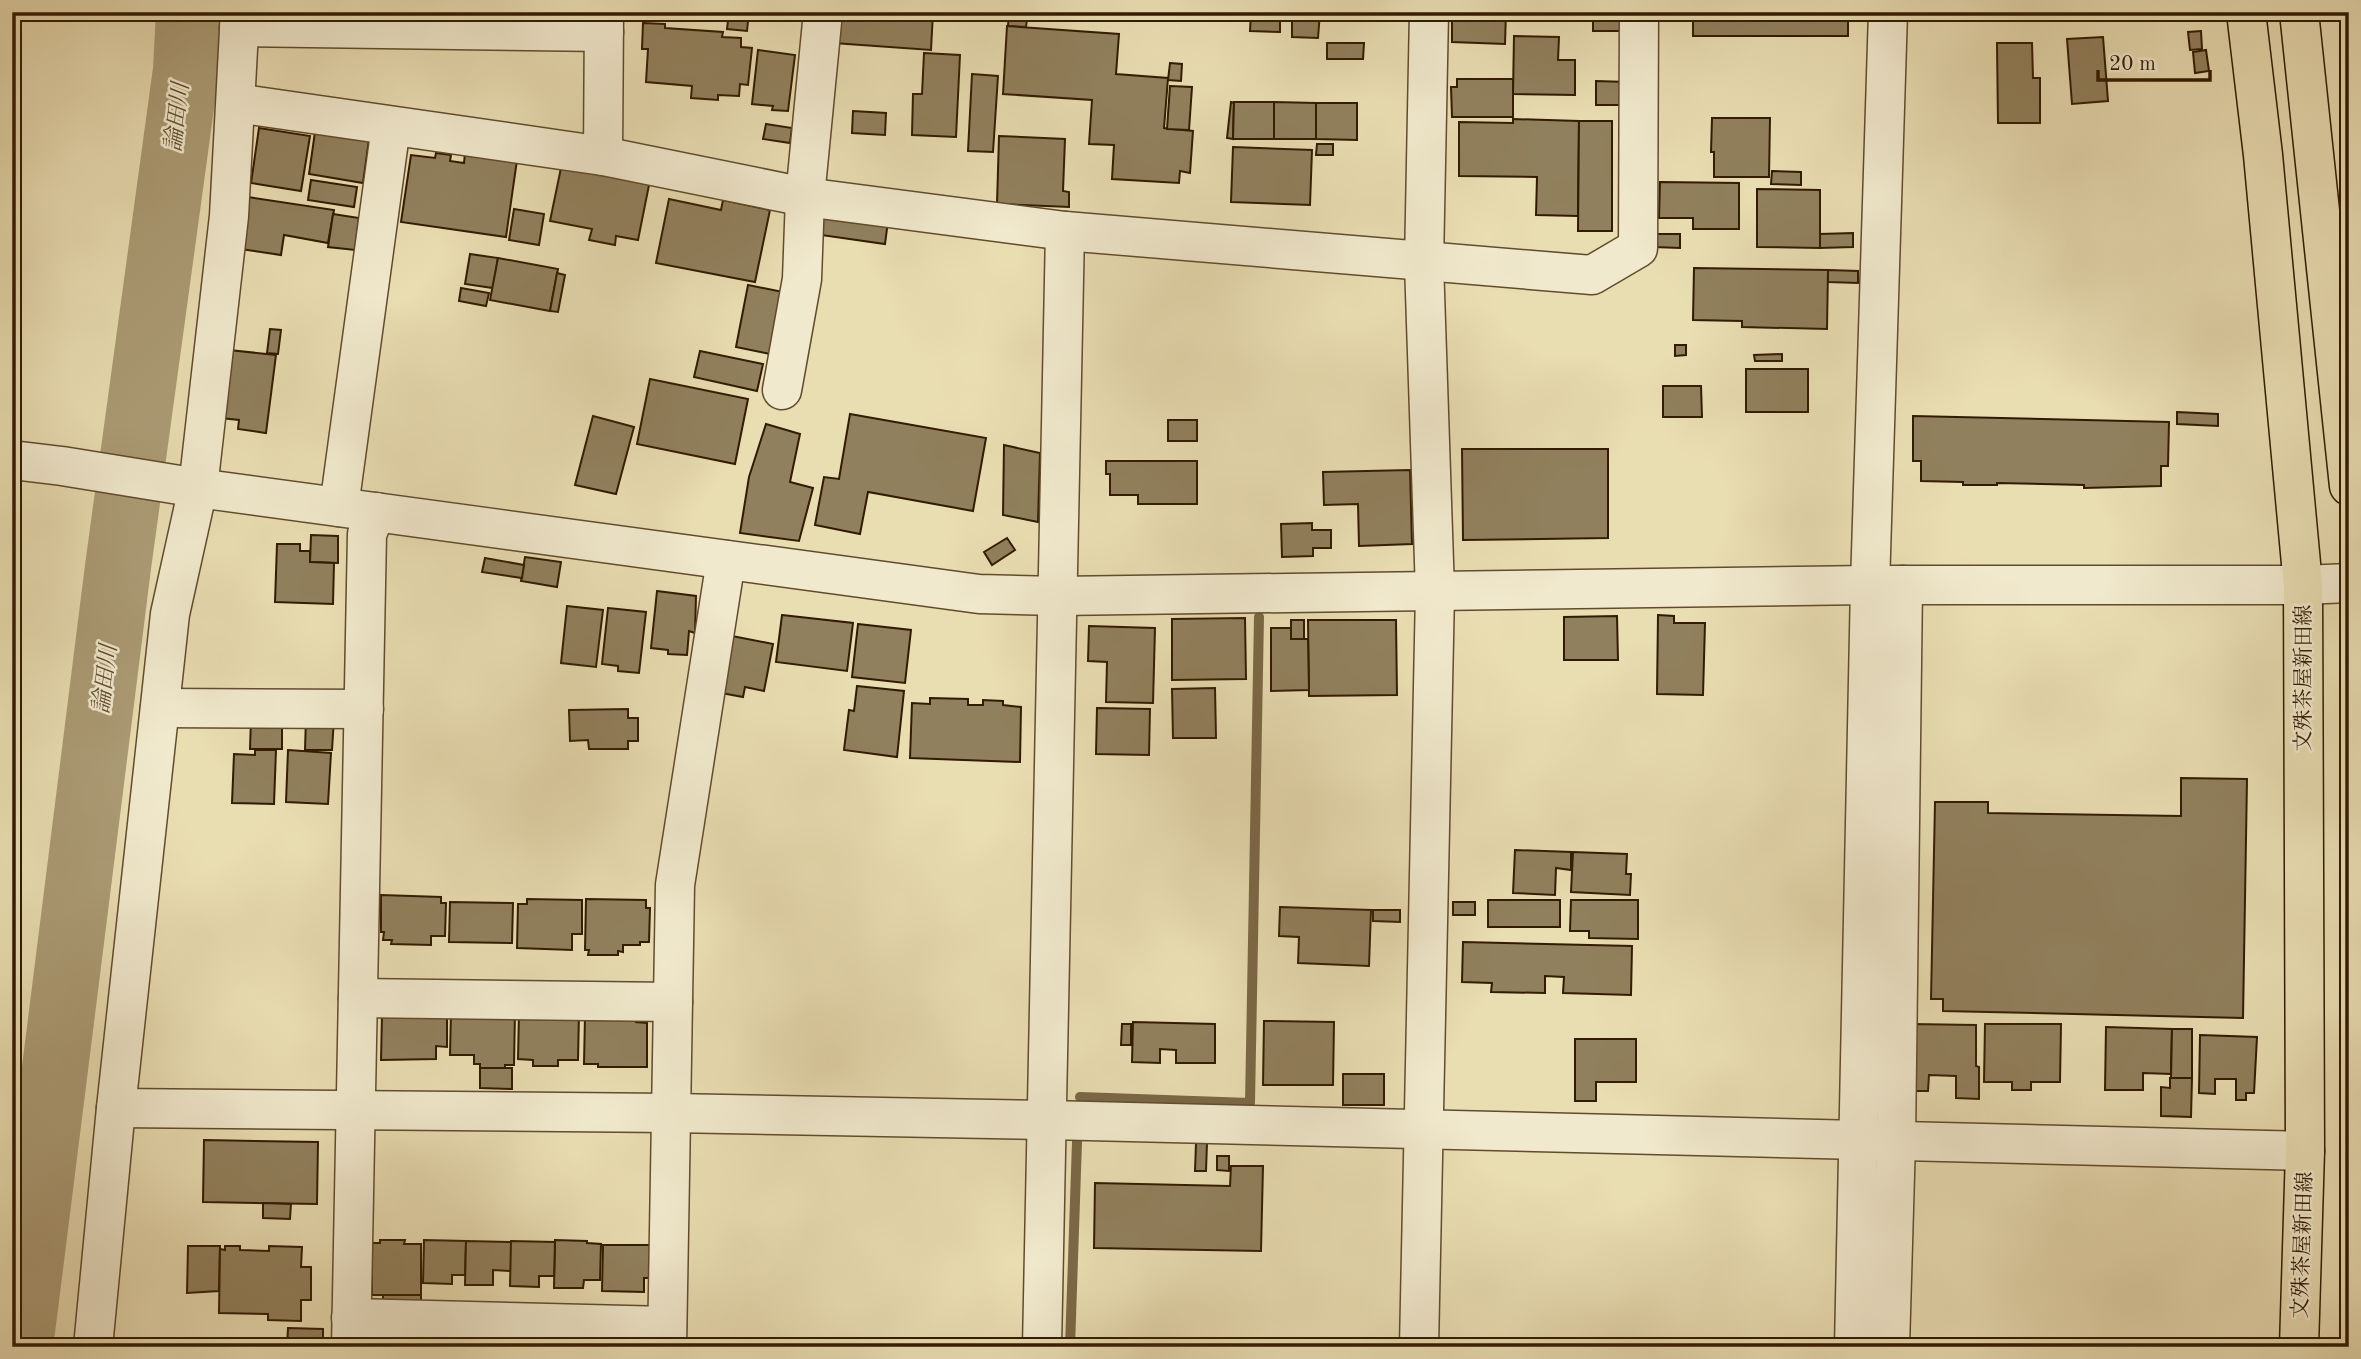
<svg xmlns="http://www.w3.org/2000/svg" width="2361" height="1359" font-family="'Old Standard TT','Noto Serif JP',serif">
	<style>
		.lines { fill: none; stroke-linecap: round; stroke-linejoin: round }
		.stream { stroke: #7b6846; stroke-width: 10 }
		.river { stroke: #ab9b75; stroke-width: 66 }
		.building { fill: #91805d; stroke: #321b00; stroke-width: 2 }
		.minor-casing { stroke: #604c2c; stroke-width: 41 }
		.major-casing { stroke: #321b00; stroke-width: 41 }
		.minor { stroke: #f1e9cd; stroke-width: 38 }
		.major { stroke: #e9ddb2; stroke-width: 38 }
		.labels { text-anchor: middle; stroke-width: 5; stroke-linejoin: round; paint-order: stroke }
		.street-label { font-size: 21px; fill: #321b00; stroke: #f1e9cd }
		.water-label { font-size: 23px; font-style: italic; fill: #624e2f; stroke: #f1e9cd }
	</style>
	<rect width="100%" height="100%" fill="#e9ddb2"/>
	<filter id="stains"><feTurbulence type="fractalNoise" baseFrequency=".00286" numOctaves="4"/><feColorMatrix values="0 0 0 0 .2 0 0 0 0 .09 0 0 0 0 .02 0 0 0 .5 -.17"/></filter>
	<radialGradient id="worn" r=".72"><stop offset=".6" stop-color="#630" stop-opacity="0"/><stop offset="1" stop-color="#630" stop-opacity=".3"/></radialGradient>
	<g class="lines">
		<g class="stream">
			<path d="M1080 1097 1250 1103 1259 617"/>
			<path d="M1070 1347 1077 1142"/>
		</g>
		<path class="river" d="M20 1347 118 567 186 70 189 12"/>
	</g>
	<g class="building">
		<path d="M729 12H749L747 31 727 29Z"/>
		<path d="M836 12H933L931 50 834 43Z"/>
		<path d="M1009 12H1028L1026 27 1008 26Z"/>
		<path d="M1251 12H1320L1318 38 1292 37V21H1280V32L1250 31Z"/>
		<path d="M1452 12H1506L1505 44 1452 42Z"/>
		<rect x="1593" y="12" width="39" height="19"/>
		<rect x="1693" y="12" width="155" height="24"/>
		<path d="M2035 12H2072V13L2036 16Z"/>
		<path d="M643 23 665 24V28L723 32 722 37 741 38V47L752 48 748 85 740 84 739 96 718 95V100L691 98 692 86 646 82 648 49H642Z"/>
		<path d="M1007 26 1119 34 1116 74 1168 78 1164 128 1193 131 1190 173 1180 171 1179 183 1112 179 1114 145 1089 144 1092 100 1003 94Z"/>
		<path d="M2201 31 2202 49 2190 50 2188 32Z"/>
		<path d="M2349 32V69L2344 35Z"/>
		<path d="M1514 36 1559 37 1558 60H1575V95L1513 94Z"/>
		<path d="M2103 37 2108 101 2072 104 2067 39Z"/>
		<path d="M1327 43H1364L1363 59H1327Z"/>
		<path d="M1997 43H2032L2033 78H2040V123H1998Z"/>
		<path d="M758 50 795 55 788 111 772 110 773 106 752 104Z"/>
		<path d="M2206 50 2209 71 2195 73 2193 52Z"/>
		<path d="M924 53 960 55 956 137 912 135 913 94H922Z"/>
		<path d="M1170 63 1182 64 1181 81 1168 80Z"/>
		<path d="M972 74 998 76 993 152 968 151Z"/>
		<path d="M1457 79H1513V117H1452L1451 87H1457Z"/>
		<path d="M1596 81 1627 82V105H1596Z"/>
		<path d="M1170 86 1192 87 1189 130 1167 129Z"/>
		<path d="M1231 102 1234 103 1233 139 1227 138Z"/>
		<path d="M1234 102H1274V139H1233Z"/>
		<path d="M1274 102 1316 103V139H1274Z"/>
		<path d="M1316 103H1357V140L1316 139Z"/>
		<path d="M853 111 886 113 885 135 852 133Z"/>
		<path d="M1712 118H1770L1769 177H1714V152H1711Z"/>
		<path d="M1513 119 1579 121 1578 216 1536 215 1537 177 1459 176V122L1513 123Z"/>
		<path d="M1579 121H1612V231H1578Z"/>
		<path d="M766 124 792 128 790 143 763 139Z"/>
		<path d="M259 128 310 136 301 191 251 183Z"/>
		<path d="M315 132 369 140 363 183 309 174Z"/>
		<path d="M999 136 1065 139 1063 191 1069 192V207L997 204Z"/>
		<path d="M1317 144H1333V155H1316Z"/>
		<path d="M1233 147 1312 150 1310 205 1231 202Z"/>
		<path d="M436 153 451 155 450 161 464 163 465 153 517 160 506 237 401 222 411 155 435 158Z"/>
		<path d="M562 163 650 180 638 240 616 236 615 245 589 240 592 229 550 221Z"/>
		<path d="M1772 171 1801 172V185L1771 184Z"/>
		<path d="M311 180 357 187 354 207 308 200Z"/>
		<path d="M1660 182 1739 183V229H1693V218H1659Z"/>
		<path d="M1757 189 1820 190V248L1757 247Z"/>
		<path d="M248 197 334 210 328 243 284 235 281 255 240 249Z"/>
		<path d="M669 199 721 210 723 200 770 210 755 282 656 263Z"/>
		<path d="M514 209 544 214 539 245 509 240Z"/>
		<path d="M824 213 888 221 885 244 821 235Z"/>
		<path d="M333 214 359 218 355 250 328 247Z"/>
		<path d="M1853 233V247L1820 248V234Z"/>
		<path d="M1654 234H1680V248L1654 247Z"/>
		<path d="M470 254 498 258 493 288 465 284Z"/>
		<path d="M498 258 558 269 550 311 490 300Z"/>
		<path d="M1694 268 1828 270 1827 329 1742 327V321L1693 320Z"/>
		<path d="M1828 270 1858 271V283L1828 282Z"/>
		<path d="M557 273 565 275 558 312 550 311Z"/>
		<path d="M748 285 783 292 770 354 736 347Z"/>
		<path d="M461 288 489 293 486 306 459 301Z"/>
		<path d="M270 329 281 330 278 354 267 353Z"/>
		<path d="M1675 345H1686V355L1675 356Z"/>
		<path d="M229 350 276 355 266 433 238 429 239 420 221 418Z"/>
		<path d="M700 351 763 364 757 391 694 377Z"/>
		<path d="M1782 354V361H1755L1754 355Z"/>
		<rect x="1746" y="369" width="62" height="43"/>
		<path d="M650 379 748 399 735 464 637 444Z"/>
		<path d="M1663 386H1701L1702 417H1663Z"/>
		<path d="M2177 412 2218 414V426L2177 424Z"/>
		<path d="M850 414 986 438 973 511 868 492 860 534 815 525 824 477 839 479Z"/>
		<path d="M593 416 634 427 616 494 575 485Z"/>
		<path d="M1913 416 2169 422 2168 466H2161V486L2084 488V485L1997 483V485H1963V482L1921 481V461H1913Z"/>
		<rect x="1168" y="420" width="29" height="21"/>
		<path d="M766 424 800 434 790 482 813 488 799 541 740 533 749 477Z"/>
		<path d="M1004 445 1040 453 1038 522 1003 515Z"/>
		<path d="M1462 449H1608V538L1463 540Z"/>
		<path d="M1106 461H1197V504H1138V495H1110V474H1106Z"/>
		<path d="M1410 470 1412 544 1359 546 1358 504 1324 505 1323 472Z"/>
		<path d="M1312 523V530H1331V548H1313V556L1282 557 1281 524Z"/>
		<path d="M311 535 338 536V563L310 562Z"/>
		<path d="M1007 538 1015 550 992 565 984 552Z"/>
		<path d="M277 544H300V551H310V562L334 563 333 604 275 602Z"/>
		<path d="M525 557 561 562 557 587 521 581Z"/>
		<path d="M485 558 524 565 522 578 482 572Z"/>
		<path d="M657 591 696 596 695 633 689 631 687 655 668 654V650L651 648Z"/>
		<path d="M567 606 603 610 596 667 561 663Z"/>
		<path d="M608 608 646 612 639 673 618 671V666L602 664Z"/>
		<path d="M782 615 853 623 847 671 776 662Z"/>
		<path d="M1658 615 1674 616V623H1705L1703 695 1657 694Z"/>
		<path d="M1617 616 1618 660H1564V617Z"/>
		<path d="M1245 618 1246 679 1172 680V619Z"/>
		<rect x="1291" y="620" width="13" height="19"/>
		<path d="M1308 620H1396L1397 695 1309 696Z"/>
		<path d="M858 624 911 630 905 683 852 677Z"/>
		<path d="M1089 626 1155 628 1153 703 1106 702 1107 662 1088 661Z"/>
		<path d="M1271 628H1291V639H1308L1309 690 1271 691Z"/>
		<path d="M732 636 773 644 764 691 745 687 743 697 721 693Z"/>
		<path d="M857 686 904 691 897 757 844 750 849 710 854 711Z"/>
		<path d="M1215 688 1216 738H1173L1172 689Z"/>
		<path d="M930 698 968 699V705H983V700L1003 701V705L1021 707 1020 762 910 758 912 703 930 704Z"/>
		<path d="M1097 708 1150 709 1149 755 1096 754Z"/>
		<path d="M628 709V718H638V741H628V749H589L588 740 570 741 569 710Z"/>
		<path d="M306 717 334 718 332 750H305Z"/>
		<path d="M251 718H282V749H250Z"/>
		<path d="M255 750H276L274 804 232 803 234 754 255 755Z"/>
		<path d="M288 750 331 753 328 804 286 802Z"/>
		<path d="M2181 778 2247 779 2243 1018 1943 1011V999H1931L1935 802H1988V813L2181 816Z"/>
		<path d="M1515 850 1571 852V870L1556 868 1555 895 1513 893Z"/>
		<path d="M1573 852 1627 854 1626 874H1631L1630 895 1571 892Z"/>
		<path d="M381 895 441 897V903H446L445 936H431V945L391 944 392 940H383L384 932H381Z"/>
		<path d="M527 899 582 900V934H572V950L517 948 518 904H527Z"/>
		<path d="M586 899 646 900V908H650L649 942H640V945H623V952L618 951V955H588L589 950H585Z"/>
		<rect x="1488" y="900" width="72" height="27"/>
		<path d="M1571 900H1638V939L1589 938V931H1570Z"/>
		<path d="M450 902 513 903 512 943 449 942Z"/>
		<rect x="1453" y="902" width="22" height="13"/>
		<path d="M1280 907 1371 910 1369 966 1298 963 1299 937 1279 936Z"/>
		<path d="M1373 910H1400V922L1373 921Z"/>
		<path d="M1463 942 1632 946 1631 995 1563 993 1564 977 1545 976V993L1491 992 1492 983 1462 982Z"/>
		<path d="M447 1011V1047L436 1046V1059L381 1060 382 1015Z"/>
		<path d="M451 1011 515 1012 514 1065H505V1068H480V1064H474V1055H450Z"/>
		<path d="M519 1012 579 1013 578 1060H558V1066H533V1060L518 1059Z"/>
		<path d="M585 1016 636 1017V1022L647 1023V1067H598V1064H584Z"/>
		<path d="M1264 1021 1334 1022 1333 1085H1263Z"/>
		<path d="M1133 1022 1215 1024V1063H1176V1050L1160 1049V1063L1132 1062Z"/>
		<path d="M1122 1024H1131V1045H1121Z"/>
		<path d="M1911 1024 1976 1025V1066L1979 1067V1099L1956 1098V1076L1929 1075 1928 1091H1910Z"/>
		<path d="M1985 1024H2061L2060 1082H2031V1090H2012V1082H1984Z"/>
		<path d="M2106 1027 2172 1029 2171 1074 2143 1073V1090H2105Z"/>
		<path d="M2172 1029H2192V1078H2171Z"/>
		<path d="M2200 1035 2257 1037 2254 1093H2246V1100H2236V1079H2215V1094L2199 1093Z"/>
		<path d="M1575 1039H1636V1082H1596V1101H1575Z"/>
		<path d="M480 1068H512V1089L480 1088Z"/>
		<rect x="1343" y="1074" width="41" height="31"/>
		<path d="M2170 1078H2192L2191 1117 2161 1116V1087L2170 1088Z"/>
		<path d="M204 1140 318 1142 317 1204 203 1202Z"/>
		<path d="M1196 1143H1207L1206 1171H1195Z"/>
		<path d="M1217 1156H1229V1171L1217 1170Z"/>
		<path d="M1231 1166H1263L1261 1251 1094 1248 1095 1183 1230 1186Z"/>
		<path d="M263 1203 291 1204 290 1219 263 1218Z"/>
		<path d="M380 1240H405L404 1244H421V1295H372V1243H380Z"/>
		<path d="M424 1240 466 1241 465 1275H452V1284L423 1283Z"/>
		<path d="M555 1240 587 1241V1243L601 1244 600 1280H584L583 1288H554Z"/>
		<path d="M466 1241 511 1242V1271L493 1270V1285H465Z"/>
		<path d="M511 1241 555 1242 554 1276H539V1287L510 1286Z"/>
		<path d="M603 1245H655L654 1278H644V1292L602 1291Z"/>
		<path d="M188 1246H220L219 1291 187 1293Z"/>
		<path d="M225 1246H240V1250L269 1251V1246L302 1247 301 1267H311V1300H301V1321L268 1320V1314L219 1313 220 1249 225 1250Z"/>
		<rect x="383" y="1295" width="38" height="10"/>
		<path d="M288 1328 323 1329V1347H287Z"/>
		<path d="M416 1332 463 1334V1347H416Z"/>
		<path d="M416 1334V1347H369V1336Z"/>
		<path d="M463 1334 556 1339V1347H463Z"/>
		<path d="M603 1335H635V1347H602Z"/>
		<path d="M603 1336 602 1347H556V1341Z"/>
	</g>
	<g class="lines">
		<defs>
			<g id="minor">
				<path d="M239 27 604 32"/>
				<path d="M236 103 603 156 805 197 1065 231 1592 275 1638 248 1639 12"/>
				<path d="M603 156 604 12"/>
				<path d="M782 390 802 279 805 197 823 12"/>
				<path d="M12 460 62 466 198 488 979 594 1058 596 1870 585H2303L2349 583"/>
				<path d="M339 507 391 126"/>
				<path d="M160 708 364 709"/>
				<path d="M358 998 673 1002"/>
				<path d="M116 1108 671 1113 1048 1120 2305 1151"/>
				<path d="M351 1318 667 1326"/>
				<path d="M93 1347 116 1108 170 614 198 488 229 216 240 12"/>
				<path d="M351 1347 367 534 376 512"/>
				<path d="M667 1347 675 885 726 560"/>
				<path d="M1042 1347 1065 231"/>
				<path d="M1419 1347 1435 592 1424 263 1429 12"/>
				<path d="M1854 1347 1870 585 1888 12"/>
				<path d="M1890 1347 1896 1140 1903 585"/>
			</g>
			<g id="major">
				<path d="M2246 12 2263 155 2303 585 2305 1151 2299 1347"/>
				<path d="M2299 12 2349 486"/>
			</g>
		</defs>
		<use href="#minor" class="minor-casing"/>
		<use href="#major" class="major-casing"/>
		<use href="#minor" class="minor"/>
		<use href="#major" class="major"/>
	</g>
	<g class="labels">
		<g class="street-label">
			<text transform="translate(2303 678) rotate(-90)" y="7">文殊茶屋新田線</text>
			<text transform="translate(2302 1245) rotate(-88)" y="7">文殊茶屋新田線</text>
		</g>
		<g class="water-label">
			<text transform="translate(176 117) rotate(-83)" y="8">論田川</text>
			<text transform="translate(104 679) rotate(-83)" y="8">論田川</text>
		</g>
	</g>
	<rect width="2361" height="1359" fill="none" stroke="#e9ddb2" stroke-width="42"/>
	<rect x="14" y="14" width="2333" height="1331" fill="none" stroke="#321b00" stroke-width="3.5"/>
	<rect x="21" y="21" width="2319" height="1317" fill="none" stroke="#321b00" stroke-width="2"/>
	<path d="M2098 70v10h112v-10" fill="none" stroke="#321b00" stroke-width="3.5"/>
	<text x="2109" y="70" font-size="21" fill="#321b00" stroke="#f1e9cd" stroke-width="5" paint-order="stroke">20 m</text>
	<rect width="100%" height="100%" filter="url(#stains)"/>
	<rect width="100%" height="100%" fill="url(#worn)"/>
</svg>
